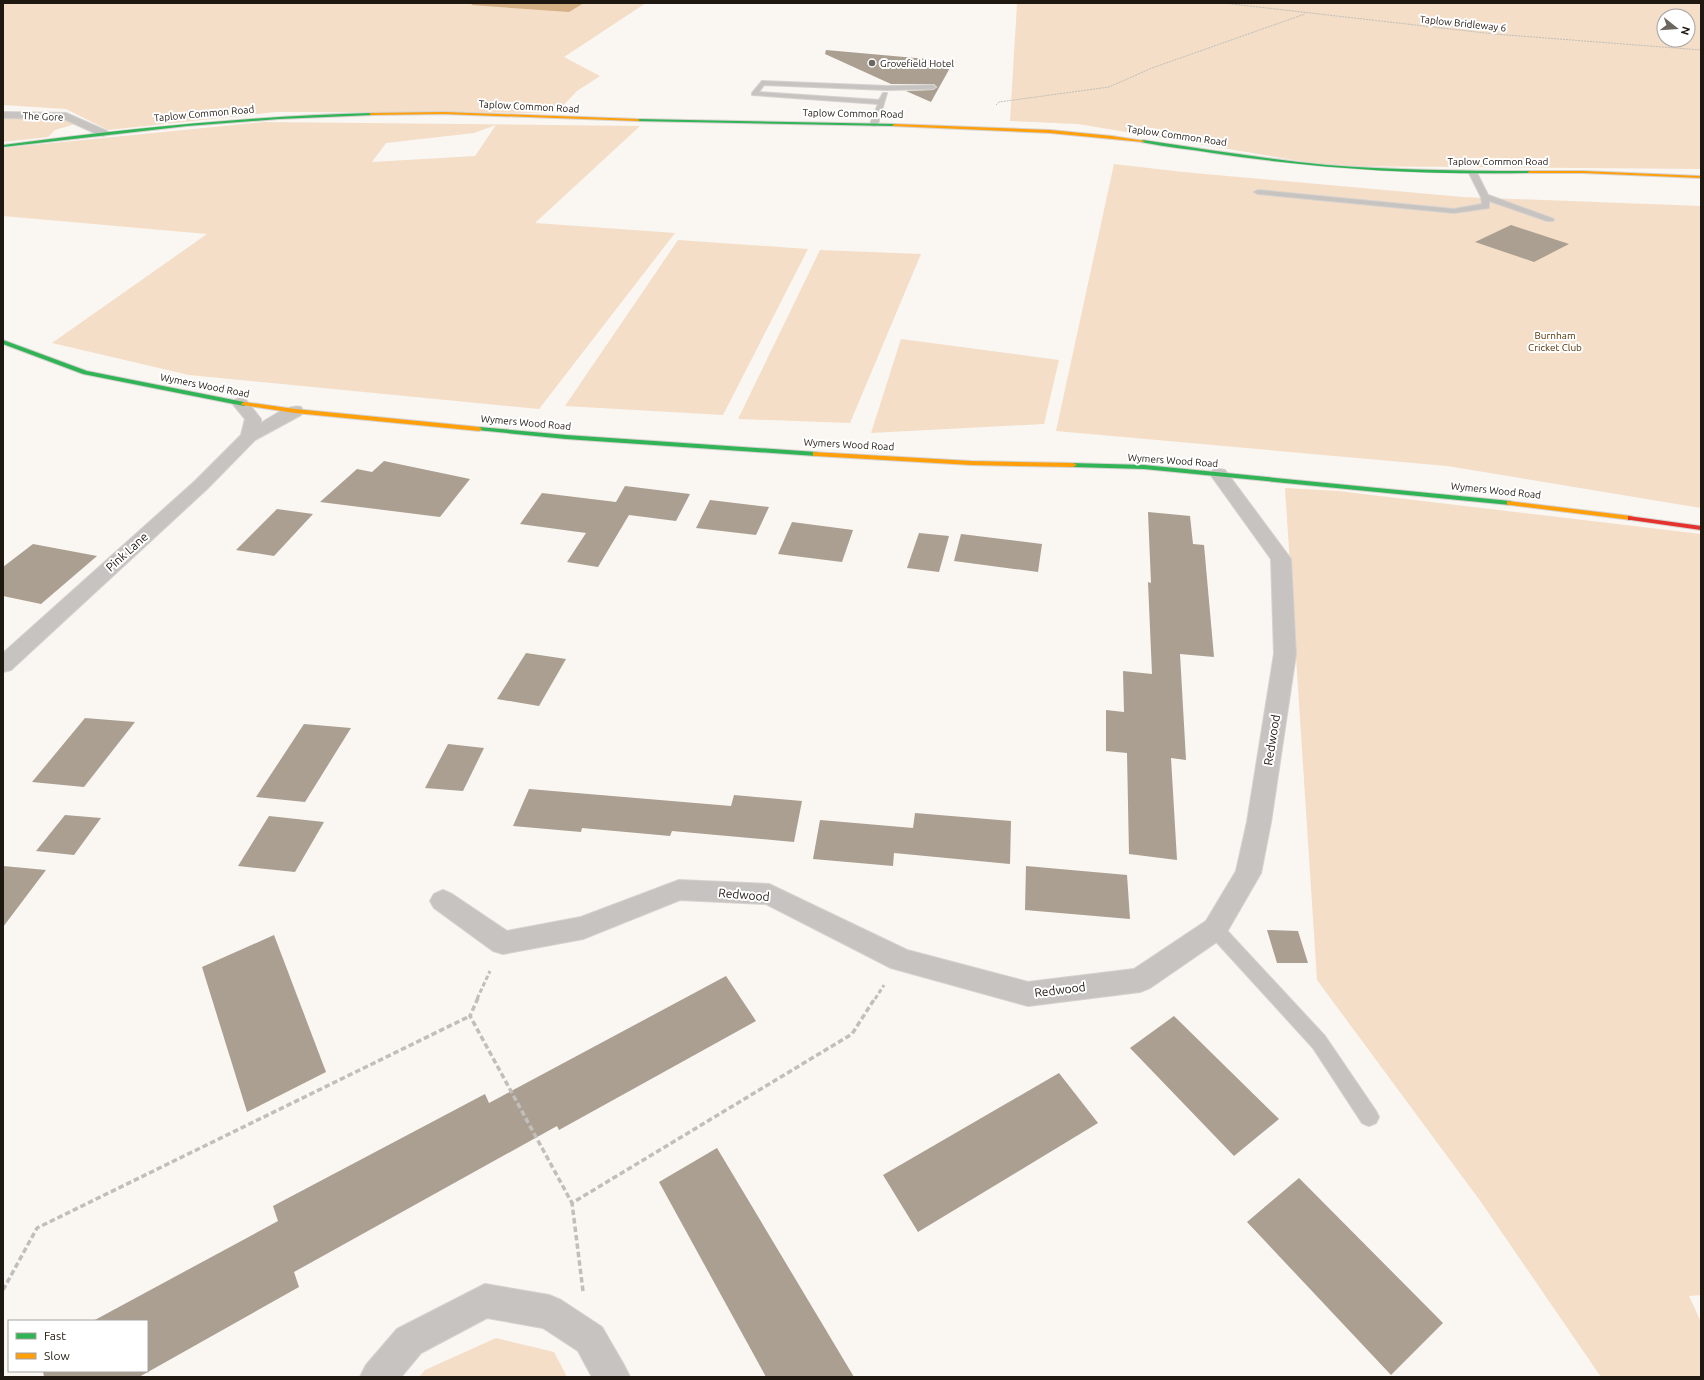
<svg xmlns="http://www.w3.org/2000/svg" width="1704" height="1380" font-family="Ubuntu,sans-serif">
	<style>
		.green { fill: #f4dec7; fill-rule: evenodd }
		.water { fill: #d7b186 }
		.building { fill: #aa9f91 }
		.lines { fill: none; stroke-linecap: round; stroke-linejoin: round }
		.lane-casing { stroke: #d6d2cf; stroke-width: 2 }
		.street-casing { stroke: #d6d2cf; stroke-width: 2 }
		.fast-casing { stroke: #d6d2cf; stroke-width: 2 }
		.slow-casing { stroke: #d6d2cf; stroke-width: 2 }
		.jam-casing { stroke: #d6d2cf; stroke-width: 2 }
		.path-far2 { stroke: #c1bebb; stroke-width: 1; stroke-dasharray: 2 1; stroke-linecap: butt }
		.path-far1 { stroke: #c1bebb; stroke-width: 3; stroke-dasharray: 4.5 2.5; stroke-linecap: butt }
		.path { stroke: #c1bebb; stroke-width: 3.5; stroke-dasharray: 5.5 3; stroke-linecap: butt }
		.lane { fill: #c6c3c0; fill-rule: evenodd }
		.street { fill: #c6c3c0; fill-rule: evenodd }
		.fast { fill: #30b455; fill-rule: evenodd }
		.slow { fill: #ff9f0a; fill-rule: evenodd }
		.jam { fill: #e5322d; fill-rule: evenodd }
		.poi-dot { fill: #6c6660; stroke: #fff; stroke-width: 1.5 }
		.labels { text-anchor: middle; stroke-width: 4; stroke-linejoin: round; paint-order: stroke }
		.far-street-label { font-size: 10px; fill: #1f1811; stroke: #fff }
		.far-poi-label { font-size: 10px; fill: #1f1811; stroke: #fff; text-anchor: start }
		.far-park-label { font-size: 10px; fill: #533000; stroke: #fff }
		.street-label { font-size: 12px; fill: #1f1811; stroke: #fff }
	</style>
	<rect width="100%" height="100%" fill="#faf6f2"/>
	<g class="green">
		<path d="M3 3H646L564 57 600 76 577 91 556 113 276 112 108 130 66 109 3 105Z"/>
		<path d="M999 3H1701V169L1330 166 1078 124 1010 121 1017 4ZM1664 16H1688V40H1664Z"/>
		<path d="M3 111 61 117 75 124 55 130 48 137 3 142Z"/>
		<path d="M264 122 640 126 535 223 675 233 539 409 189 375 52 343 207 234 3 216V148ZM496 125 475 156 372 162 386 143 474 133Z"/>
		<path d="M1114 164 1183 172 1463 197 1701 206V508L1447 466 1056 431Z"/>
		<path d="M678 240 808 249 723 415 565 406Z"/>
		<path d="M820 250 921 254 850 423 738 419Z"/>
		<path d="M901 339 1059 360 1044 424 871 433Z"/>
		<path d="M1285 488 1338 491 1701 534V1295L1689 1296 1701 1322V1377H1601L1481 1202 1317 980Z"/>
		<path d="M496 1338 554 1352 567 1377H419L425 1370Z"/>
	</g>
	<path class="water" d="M475 3H584L569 12 471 5Z"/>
	<g class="building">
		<path d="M826 50 938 60 934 65 951 66 931 102 906 91 933 90 937 87 934 84H891L825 54Z"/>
		<path d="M1511 225 1569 244 1534 262 1475 242Z"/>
		<path d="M384 461 470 479 440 517 320 502 357 469 372 472Z"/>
		<path d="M625 486 690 494 676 521 629 515 598 567 567 562 586 533 520 524 542 493 616 502Z"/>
		<path d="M710 500 769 507 756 535 696 528Z"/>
		<path d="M277 509 313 514 274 556 236 550Z"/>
		<path d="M1148 512 1190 516 1193 544 1204 545 1214 657 1180 654 1186 760 1171 758 1177 860 1129 854 1127 753 1106 751V710L1124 712 1123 671 1152 674 1148 582 1151 583Z"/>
		<path d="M792 522 853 530 842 562 778 554Z"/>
		<path d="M919 533 949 536 939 572 907 568Z"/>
		<path d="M961 534 1042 544 1038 572 954 561Z"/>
		<path d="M33 544 97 556 41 604 3 596V567Z"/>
		<path d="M526 653 566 659 539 706 497 699Z"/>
		<path d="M85 718 135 722 84 787 32 782Z"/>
		<path d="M304 724 351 728 305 802 256 797Z"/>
		<path d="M448 744 484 748 463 791 425 788Z"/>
		<path d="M529 789 731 806 734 795 802 801 794 842 672 831 670 836 582 828 581 832 513 826Z"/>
		<path d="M915 813 1011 821 1010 864 894 853 893 866 813 859 820 820 913 828Z"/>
		<path d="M65 815 101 818 74 855 36 851Z"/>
		<path d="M269 816 324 822 295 872 238 866Z"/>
		<path d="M3 866 46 870 3 927Z"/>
		<path d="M1026 866 1127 875 1130 919 1025 910Z"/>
		<path d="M1267 930 1298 931 1308 963H1277Z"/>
		<path d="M274 935 326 1072 247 1112 202 967Z"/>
		<path d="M726 976 756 1021 559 1130 557 1126 294 1272 299 1287 139 1377H44L43 1371H147V1321H93L278 1221 273 1206 485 1094 489 1103Z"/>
		<path d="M1174 1016 1279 1119 1234 1156 1130 1048Z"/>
		<path d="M1059 1073 1098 1123 918 1232 883 1175Z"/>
		<path d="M717 1148 854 1377H766L659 1182Z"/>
		<path d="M1299 1178 1443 1323 1391 1375 1247 1222Z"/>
	</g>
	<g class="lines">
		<defs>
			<g id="lane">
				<path d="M762 81 887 86 933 85 936 87 933 89 887 90 764 85 759 92 879 100 883 93H887L878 124 874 126 870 124 878 104 752 95V93Z"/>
				<path d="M1470 171H1476L1488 195 1554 219 1553 221H1547L1489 201V208L1454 213 1258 194 1254 192 1258 190 1454 209 1482 204 1481 197 1469 173Z"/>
				<path d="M1215 922 1221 924 1325 1036 1376 1111 1379 1117 1376 1123 1369 1126 1362 1123 1313 1048 1209 934 1207 929 1209 924Z"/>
			</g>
			<g id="street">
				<path d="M3 112 66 113 107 131 109 133 103 136 99 135 64 119 3 118Z"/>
				<path d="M240 398 246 400 261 419V423C272 417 287 404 301 407L303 411 301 415 255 440 207 489 11 670 3 672V653L195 481 241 435 245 419 232 403 234 400Z"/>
				<path d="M1219 469 1225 470 1291 559 1296 654 1271 822 1261 873 1224 937 1150 988 1140 992 1028 1006 891 968 766 904 680 900 583 939 503 954 493 951 434 908 430 901 434 894 443 890 452 894 507 931 581 917 679 880 769 884 907 950 1028 982 1134 969 1206 921 1236 871 1247 822 1274 654 1271 559 1210 474 1213 470Z"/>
				<path d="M485 1284 549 1295 561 1300 602 1327 624 1365 630 1377H592L578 1351 543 1328 487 1318 421 1353 401 1377H360L366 1365 397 1329Z"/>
			</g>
			<g id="fast">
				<path d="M371 113 373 115 279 119 187 126 3 147V145C125 129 248 116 371 113Z"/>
				<path d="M638 119 894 124 896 125 894 126 636 121Z"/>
				<path d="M1143 140C1204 149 1265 159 1327 165 1394 170 1462 171 1530 171L1532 172 1530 173C1422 175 1320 169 1213 153 1189 149 1165 147 1141 142V141Z"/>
				<path d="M3 340 87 371 244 402 247 404 244 406 83 374 3 344Z"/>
				<path d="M479 427 566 435 816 452 820 454 816 456 566 439 477 430 476 429Z"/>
				<path d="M1070 463 1144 465 1510 501 1514 503 1510 505 1144 469 1073 467H1070Z"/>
			</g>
			<g id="slow">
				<path d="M444 112 638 119 640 120 638 121 444 114 371 115 369 114 371 113Z"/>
				<path d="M894 124 1050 130 1112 136 1145 141 1143 142 1050 133 892 126Z"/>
				<path d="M1530 171H1583L1701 176V178L1583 173H1528V172Z"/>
				<path d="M244 402 295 409 479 427 482 429 479 431 295 413 242 405 241 404Z"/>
				<path d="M813 452 971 461 1073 463 1077 465 1073 467 971 465 816 456H813Z"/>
				<path d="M1507 501 1631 516 1635 518 1631 520 1510 505H1507Z"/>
			</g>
			<path id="jam" d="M1628 516 1701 526V530L1631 520H1628Z"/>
		</defs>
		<use href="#lane" class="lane-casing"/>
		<use href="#street" class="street-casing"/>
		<use href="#fast" class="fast-casing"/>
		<use href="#slow" class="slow-casing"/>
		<use href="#jam" class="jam-casing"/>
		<g class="path-far2">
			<path d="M1223 3 1494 34 1701 50"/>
			<path d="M996 105 999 102 1109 87 1152 68 1305 14"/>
		</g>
		<g class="path-far1">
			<path d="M477 999 490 971"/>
			<path d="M875 999 884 985"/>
		</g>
		<g class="path">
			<path d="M478 998 470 1016 572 1203"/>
			<path d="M3 1290 37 1228 470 1016"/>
			<path d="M583 1291 572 1203 852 1034 875 998"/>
		</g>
		<use href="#lane" class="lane"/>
		<use href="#street" class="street"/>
		<use href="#fast" class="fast"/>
		<use href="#slow" class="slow"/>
		<use href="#jam" class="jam"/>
	</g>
	<circle class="poi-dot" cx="872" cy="63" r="4"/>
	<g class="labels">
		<g class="far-street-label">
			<text transform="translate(1463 23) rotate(6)" y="4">Taplow Bridleway 6</text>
			<text transform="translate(529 106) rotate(3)" y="4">Taplow Common Road</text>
			<text transform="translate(204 113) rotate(-5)" y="4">Taplow Common Road</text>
			<text transform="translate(853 113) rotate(1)" y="4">Taplow Common Road</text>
			<text transform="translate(43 116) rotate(2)" y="4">The Gore</text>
			<text transform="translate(1177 135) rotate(8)" y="4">Taplow Common Road</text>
			<text x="1498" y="165">Taplow Common Road</text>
			<text transform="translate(205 385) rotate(11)" y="4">Wymers Wood Road</text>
			<text transform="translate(526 422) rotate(5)" y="4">Wymers Wood Road</text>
			<text transform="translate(849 444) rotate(3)" y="4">Wymers Wood Road</text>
			<text transform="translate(1173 460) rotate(4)" y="4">Wymers Wood Road</text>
			<text transform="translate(1496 490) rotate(6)" y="4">Wymers Wood Road</text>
		</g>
		<g class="far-poi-label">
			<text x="880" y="67">Grovefield Hotel</text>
		</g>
		<g class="far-park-label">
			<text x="1555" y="339">Burnham<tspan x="1555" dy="12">Cricket Club</tspan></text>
		</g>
		<g class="street-label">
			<text transform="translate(127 552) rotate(-42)" y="4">Pink Lane</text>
			<text transform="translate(1272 740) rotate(-81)" y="4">Redwood</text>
			<text transform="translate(744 895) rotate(5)" y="4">Redwood</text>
			<text transform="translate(1060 990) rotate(-7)" y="4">Redwood</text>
		</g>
	</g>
	<rect width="1704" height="1380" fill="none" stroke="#1f1811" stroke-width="8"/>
	<rect x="8" y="1320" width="140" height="52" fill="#ffffff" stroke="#a5a3a0"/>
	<rect x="16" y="1333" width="20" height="6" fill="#30b455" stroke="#a5a3a0"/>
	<text x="44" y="1340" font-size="12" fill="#1f1811">Fast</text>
	<rect x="16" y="1353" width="20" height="6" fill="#ff9f0a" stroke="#a5a3a0"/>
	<text x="44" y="1360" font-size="12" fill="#1f1811">Slow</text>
	<g transform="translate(1676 28) rotate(107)"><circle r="19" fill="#ffffff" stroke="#a5a3a0"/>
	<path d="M0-3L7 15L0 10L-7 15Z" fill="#6c6660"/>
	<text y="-6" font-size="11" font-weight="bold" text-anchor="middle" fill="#1f1811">N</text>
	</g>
</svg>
